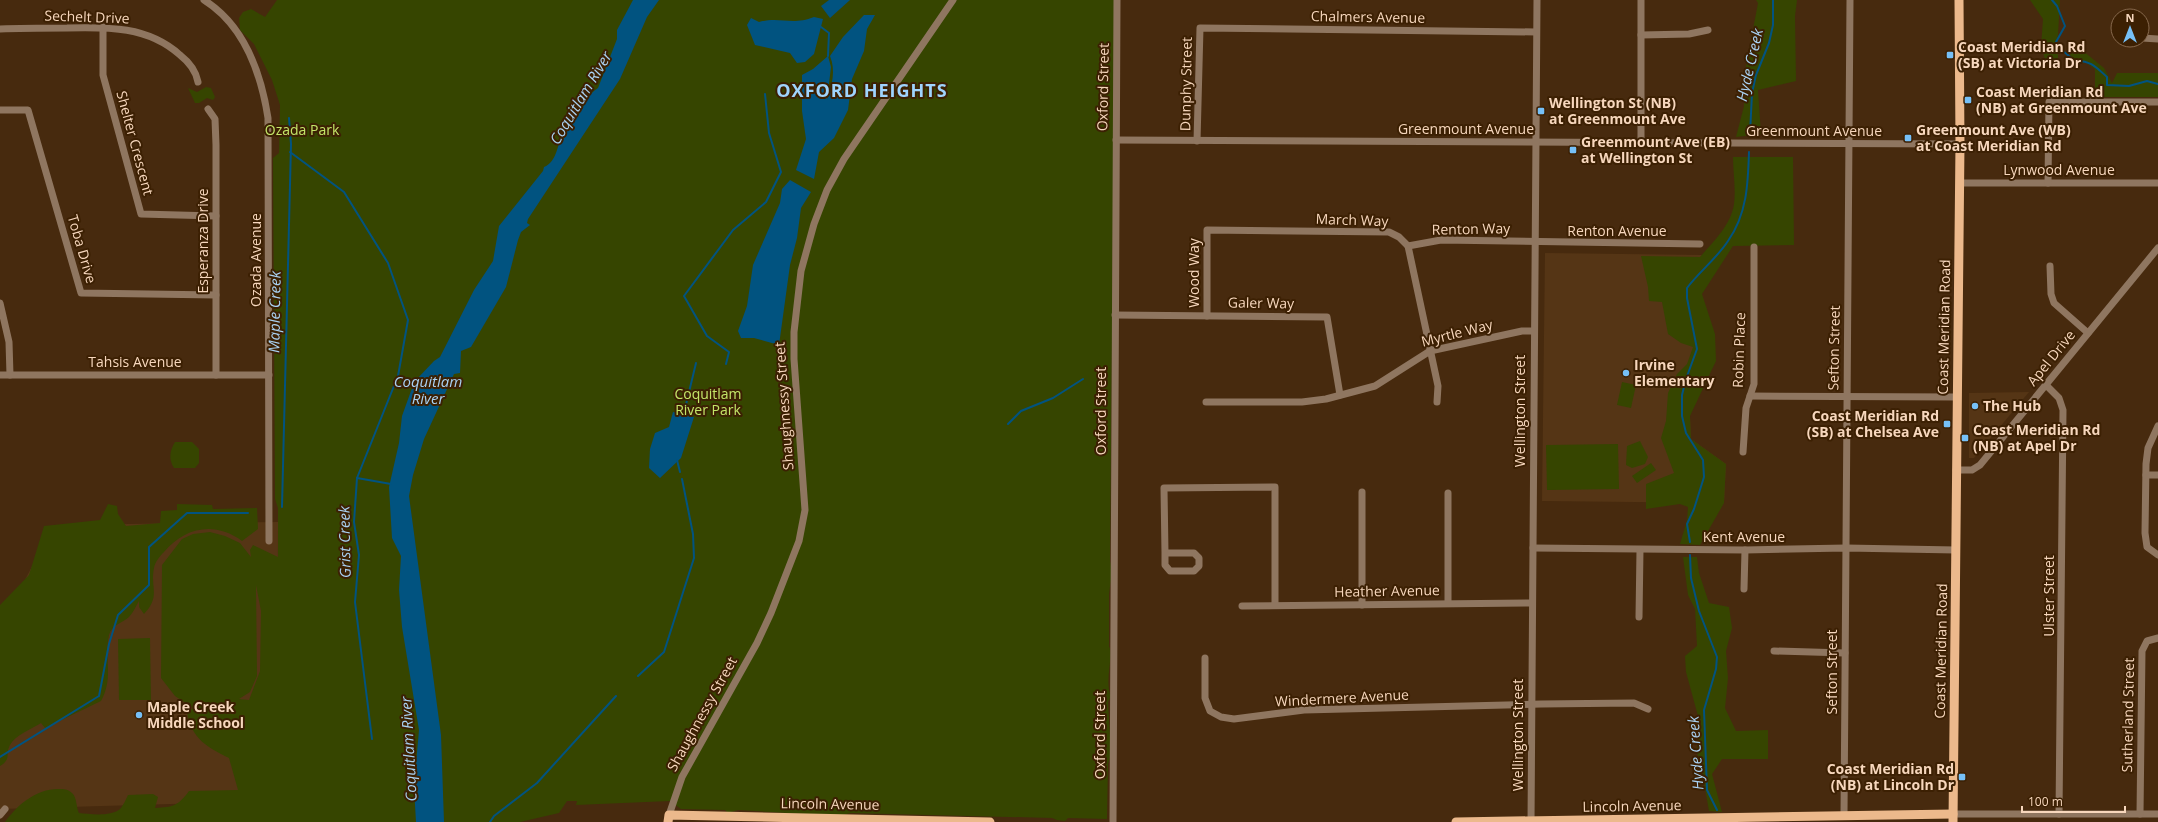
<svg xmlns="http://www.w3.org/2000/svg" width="2158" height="822" font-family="'Open Sans',sans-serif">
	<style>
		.built { fill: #553515 }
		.green { fill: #364500; fill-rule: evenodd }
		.water { fill: #015380 }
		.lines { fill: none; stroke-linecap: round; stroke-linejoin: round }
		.stream { stroke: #015380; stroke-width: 2 }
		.minor { stroke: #8f7660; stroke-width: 7 }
		.major { stroke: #ecb98c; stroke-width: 9 }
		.poi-dot { fill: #76c0f7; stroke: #3c2003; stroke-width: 1.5 }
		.labels { text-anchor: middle; stroke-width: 4; stroke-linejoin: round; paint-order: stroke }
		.street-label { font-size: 14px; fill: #f7d7bd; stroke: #3c2003 }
		.poi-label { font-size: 14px; font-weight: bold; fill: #f7d7bd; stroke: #3c2003; text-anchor: start }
		.park-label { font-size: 14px; fill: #c4e669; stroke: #3c2003 }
		.water-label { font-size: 15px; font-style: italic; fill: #a9d1f2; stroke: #3c2003 }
		.district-label { font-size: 18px; font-weight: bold; letter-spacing: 1px; fill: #9fd4fd; stroke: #3c2003 }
	</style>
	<rect width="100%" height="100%" fill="#472a0e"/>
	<g class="built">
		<path d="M1545 253 1702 255 1690 416 1691 439 1726 464 1724 503 1542 501Z"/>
		<path d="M2029 392 1974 458H1969V393Z"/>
		<path d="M278 522 277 801 0 809V629L53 525Z"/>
	</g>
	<g class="green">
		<path d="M277 0H1115L1110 560 1112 572 1109 594V646C1114 657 1104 681 1111 696L1108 702 1111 754 1108 764 1107 819 1068 818 1065 821 1057 820 1052 818 851 813 838 816 738 810 728 813 725 810 681 809 670 801 576 805 577 801H567L559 813 520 822H5C17 805 36 789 58 789 64 789 68 789 72 793 77 797 76 807 79 813 90 814 110 817 120 809 123 806 126 799 128 795L153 794 158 797 155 808C173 807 178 806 189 791L238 790 229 758C207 747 192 739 187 713L193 708 175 696 161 678 162 565 182 539 193 534 210 532 225 536 240 543 251 557 250 550 253 545 278 557V508L275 499 273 158 279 153 280 105 272 80 254 44 240 30 239 18 243 12 251 9 265 17ZM256 585 261 611 260 671 249 700 239 699 250 692 257 676Z"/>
		<path d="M1756 0H1797L1795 16 1796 81 1758 90 1761 134 1736 137 1744 106V77L1758 3Z"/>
		<path d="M2030 0H2060L2058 35 2055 44 2058 51V59H2045L2041 47 2043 19Z"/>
		<path d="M2069 42H2072L2104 68 2112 83 2117 73H2158V97H2095V69L2085 62 2075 65 2071 62Z"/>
		<path d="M206 87 211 88 215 97 213 100 207 98 199 103H195L188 88 197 92Z"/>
		<path d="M1733 157H1793L1794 245 1733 246 1702 294 1715 334 1716 361 1690 416 1691 439 1726 464 1724 503 1700 545 1680 544 1687 520 1688 507 1680 504 1646 509V484L1674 473 1661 438 1666 421 1668 393 1677 374 1687 364 1693 347 1681 343 1668 334 1662 302 1649 301 1648 287 1641 256 1700 257C1713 242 1731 225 1734 204 1736 189 1733 172 1733 157Z"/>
		<path d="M1622 382 1636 385 1631 408 1617 405Z"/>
		<path d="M1640 441 1648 457 1645 464 1632 468 1626 465 1627 446Z"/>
		<path d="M175 442H192L199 449V463L195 468H174C168 459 170 450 175 442Z"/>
		<path d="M1618 444 1619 489 1547 490 1546 445Z"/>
		<path d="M1651 463 1656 470 1637 483 1632 476Z"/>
		<path d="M108 504 117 506 118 514 126 526 160 523 161 511 177 510V504L212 505 213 509 257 508 258 529 242 541C215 521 185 527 164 552 160 556 155 562 154 568 150 588 161 596 144 614L139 607V601C136 606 133 613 129 617 123 623 112 624 109 635 104 658 114 678 101 701L45 728 41 723C32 729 15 735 10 745 5 754 12 759 0 766V605L29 575 44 526 100 520Z"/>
		<path d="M1683 557H1697L1699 573 1709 603 1729 607 1732 628 1726 651 1728 678 1725 708 1736 731 1768 730V759H1722L1712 774 1722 812 1709 811 1700 760 1696 751 1700 734 1698 716 1686 672 1685 656 1697 646 1695 609 1688 595Z"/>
		<path d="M150 638 151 700H119L118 639Z"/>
	</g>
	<g class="water">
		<path d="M633 0H659L647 17 620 79 528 219 527 223 530 225 521 232 518 240 506 287 471 347 461 351 460 373 454 374 424 439 413 475 409 496 441 735 444 822H416L414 787 419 730 402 627 399 590 401 556 392 538 389 487 399 443 402 416 411 391 416 380 434 361 440 357 474 290 493 261 499 226 543 171 544 167C557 162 557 145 563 133 566 127 571 125 575 120 584 109 586 95 598 88L617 39V30Z"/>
		<path d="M829 0H850L830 18 821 6Z"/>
		<path d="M864 15H875L867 29 864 51 852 79 848 110 834 138 819 152 814 179 796 170 806 139 802 111V75L813 69 828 56 831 67 827 100C832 85 836 71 830 56L843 37Z"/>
		<path d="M814 17 823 19 814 54 805 62 797 63 790 53 755 45 747 25 751 18 759 22C780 16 791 26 814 17Z"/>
		<path d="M790 180 811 192 801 208 797 238 790 265 779 345 754 338H741L738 331 747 306 753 265 780 203 782 189Z"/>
		<path d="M673 412 694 417 681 458 660 478 649 468 650 449 655 433 669 427Z"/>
	</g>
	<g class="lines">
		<g class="stream">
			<path d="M2052 0 2057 6 2065 26 2056 42 2057 46 2075 61C2090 60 2096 67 2107 77V85L2129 86 2147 81 2158 84"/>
			<path d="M821 27 829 33 828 56"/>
			<path d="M1750 134 1752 93 1756 75 1769 43 1773 25V0"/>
			<path d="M290 152 344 192 388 263 408 320 398 376 357 478 354 522 359 555 355 602 372 739"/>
			<path d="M726 364 729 352 707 336 684 296 733 230 766 202 781 172 769 133 765 94"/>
			<path d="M398 376 415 385"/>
			<path d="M683 417 696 363"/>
			<path d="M1008 424 1021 411 1053 398 1083 379"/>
			<path d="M677 460 680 472"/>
			<path d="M357 478 391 484"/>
			<path d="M282 507 291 144 289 118"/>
			<path d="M1690 542 1687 524 1694 509 1704 477 1703 460 1686 433 1682 416V395L1686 379 1697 349 1687 298V288C1699 272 1717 258 1728 241 1747 214 1748 184 1749 152"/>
			<path d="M1690 555 1691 578 1699 611 1717 657 1716 669 1704 710 1707 790 1717 810"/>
			<path d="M638 676 664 652 694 558 693 534 682 479"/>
			<path d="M0 757 99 696 109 644 118 615 149 585V547L187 513H248"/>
			<path d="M490 822 494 816 537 783 616 696"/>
		</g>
		<g class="minor">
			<path d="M204 0C244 25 261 73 268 118L269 541"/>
			<path d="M103 27V75L141 214 216 216"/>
			<path d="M0 29C22 28 45 28 67 28 108 27 148 26 180 55 189 62 196 71 198 82"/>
			<path d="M1641 35 1689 34 1708 30"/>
			<path d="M2142 38 2158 39"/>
			<path d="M208 109 215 119 216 145V375"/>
			<path d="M0 110H28L81 293 216 295"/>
			<path d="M1116 140 1960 144"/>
			<path d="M1197 141 1200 28 1536 32"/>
			<path d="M1641 144V0"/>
			<path d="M1960 183H2158"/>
			<path d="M2048 183 2049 102H2158"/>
			<path d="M1408 246 1441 240 1700 244"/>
			<path d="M2050 266 2051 294 2054 303 2088 333"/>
			<path d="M0 303 9 342 10 375"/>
			<path d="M1115 315 1327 317 1340 395"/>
			<path d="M1207 316V230L1389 232 1399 237 1408 246 1438 386 1437 402"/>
			<path d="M0 375H269"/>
			<path d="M2046 385 2059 398 2063 410 2059 814"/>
			<path d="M1750 396 1957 397"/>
			<path d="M1206 402H1302L1326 399 1375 386 1430 351 1522 331H1534"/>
			<path d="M2158 426 2148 448 2146 464 2145 533 2147 547 2158 555"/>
			<path d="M1743 452 1746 408 1754 384V247"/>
			<path d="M1956 470H1972L1980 465 2158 248"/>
			<path d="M2146 475H2158"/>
			<path d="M1362 492V605"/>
			<path d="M1448 493V603"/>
			<path d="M1533 548 1745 550 1846 548 1956 550"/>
			<path d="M1165 553V565L1170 571H1194L1199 566V558L1194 553H1165L1164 488 1275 487V605"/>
			<path d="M1744 589 1745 550"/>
			<path d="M1242 606 1532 603"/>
			<path d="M1639 617 1640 550"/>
			<path d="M1774 651 1845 653"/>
			<path d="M1205 658V698L1210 711 1221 717 1234 719 1304 710 1541 704 1634 703 1648 709"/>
			<path d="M1953 814H2158"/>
			<path d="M2140 814 2142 651 2147 641 2158 638"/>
			<path d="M0 815 5 809"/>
			<path d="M669 815 682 777 757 643 771 613 799 541 805 510 794 359V332L801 271 814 224 827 190 844 159 953 0"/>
			<path d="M1844 816 1850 0"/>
			<path d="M1113 822 1117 0"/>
			<path d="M1531 822 1537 0"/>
		</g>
		<g class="major">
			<path d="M668 822 669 815 990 822"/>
			<path d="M1456 822 1953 814"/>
			<path d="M1953 822 1960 144 1959 0"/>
		</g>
	</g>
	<g class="poi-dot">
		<rect x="1946" y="51" width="8" height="8" rx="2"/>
		<rect x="1964" y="96" width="8" height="8" rx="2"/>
		<rect x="1537" y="107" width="8" height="8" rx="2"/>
		<rect x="1904" y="134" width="8" height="8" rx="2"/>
		<rect x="1569" y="146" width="8" height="8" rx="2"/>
		<circle cx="1626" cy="373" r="4"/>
		<circle cx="1975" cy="406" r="4"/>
		<rect x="1943" y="420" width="8" height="8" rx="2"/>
		<rect x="1961" y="434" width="8" height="8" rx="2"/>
		<circle cx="139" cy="715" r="4"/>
		<rect x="1958" y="773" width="8" height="8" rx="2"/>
	</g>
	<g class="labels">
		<g class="street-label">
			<text transform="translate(87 17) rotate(2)" y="5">Sechelt Drive</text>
			<text transform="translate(1368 17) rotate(1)" y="5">Chalmers Avenue</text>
			<text transform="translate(1186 84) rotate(-89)" y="5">Dunphy Street</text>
			<text transform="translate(1103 87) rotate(-89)" y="5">Oxford Street</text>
			<text x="1466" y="134">Greenmount Avenue</text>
			<text x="1814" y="136">Greenmount Avenue</text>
			<text transform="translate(135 143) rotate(75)" y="5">Shelter Crescent</text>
			<text x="2059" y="175">Lynwood Avenue</text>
			<text transform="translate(1352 220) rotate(2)" y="5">March Way</text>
			<text transform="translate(1471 229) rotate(-1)" y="5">Renton Way</text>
			<text x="1617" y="236">Renton Avenue</text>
			<text transform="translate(203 241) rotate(-90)" y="5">Esperanza Drive</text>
			<text transform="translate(82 249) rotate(74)" y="5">Toba Drive</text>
			<text transform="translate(256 260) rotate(-90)" y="5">Ozada Avenue</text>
			<text transform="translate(1194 273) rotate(-90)" y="5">Wood Way</text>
			<text transform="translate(1261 303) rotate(1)" y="5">Galer Way</text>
			<text transform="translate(1944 327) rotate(-89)" y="5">Coast Meridian Road</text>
			<text transform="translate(1457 333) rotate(-14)" y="5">Myrtle Way</text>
			<text transform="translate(1834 348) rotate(-89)" y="5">Sefton Street</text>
			<text transform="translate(1739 350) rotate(-88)" y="5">Robin Place</text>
			<text transform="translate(2051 358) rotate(-51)" y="5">Apel Drive</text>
			<text x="135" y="367">Tahsis Avenue</text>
			<text transform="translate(784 406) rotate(-94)" y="5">Shaughnessy Street</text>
			<text transform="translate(1101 411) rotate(-90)" y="5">Oxford Street</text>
			<text transform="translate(1520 411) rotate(-90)" y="5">Wellington Street</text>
			<text x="1744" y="542">Kent Avenue</text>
			<text transform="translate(1387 591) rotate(-1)" y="5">Heather Avenue</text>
			<text transform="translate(2049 596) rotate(-90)" y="5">Ulster Street</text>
			<text transform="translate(1941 651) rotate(-89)" y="5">Coast Meridian Road</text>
			<text transform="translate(1832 672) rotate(-90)" y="5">Sefton Street</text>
			<text transform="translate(1342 698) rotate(-3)" y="5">Windermere Avenue</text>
			<text transform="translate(702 714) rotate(-61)" y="5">Shaughnessy Street</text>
			<text transform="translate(2128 715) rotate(-89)" y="5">Sutherland Street</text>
			<text transform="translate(1100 735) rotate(-90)" y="5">Oxford Street</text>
			<text transform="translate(1518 735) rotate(-90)" y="5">Wellington Street</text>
			<text transform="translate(830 804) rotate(1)" y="5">Lincoln Avenue</text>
			<text transform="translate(1632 806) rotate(-1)" y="5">Lincoln Avenue</text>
		</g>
		<g class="poi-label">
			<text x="1958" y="52">Coast Meridian Rd<tspan x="1958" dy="16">(SB) at Victoria Dr</tspan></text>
			<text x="1976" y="97">Coast Meridian Rd<tspan x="1976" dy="16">(NB) at Greenmount Ave</tspan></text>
			<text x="1549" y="108">Wellington St (NB)<tspan x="1549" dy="16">at Greenmount Ave</tspan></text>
			<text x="1916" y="135">Greenmount Ave (WB)<tspan x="1916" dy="16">at Coast Meridian Rd</tspan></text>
			<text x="1581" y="147">Greenmount Ave (EB)<tspan x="1581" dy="16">at Wellington St</tspan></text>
			<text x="1634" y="370">Irvine<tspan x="1634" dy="16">Elementary</tspan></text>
			<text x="1983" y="411">The Hub</text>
			<text x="1939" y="421" text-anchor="end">Coast Meridian Rd<tspan x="1939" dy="16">(SB) at Chelsea Ave</tspan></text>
			<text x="1973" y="435">Coast Meridian Rd<tspan x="1973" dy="16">(NB) at Apel Dr</tspan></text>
			<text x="147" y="712">Maple Creek<tspan x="147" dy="16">Middle School</tspan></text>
			<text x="1954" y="774" text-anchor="end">Coast Meridian Rd<tspan x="1954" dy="16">(NB) at Lincoln Dr</tspan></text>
		</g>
		<g class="park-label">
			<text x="302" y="135">Ozada Park</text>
			<text x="708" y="399">Coquitlam<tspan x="708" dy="16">River Park</tspan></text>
		</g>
		<g class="water-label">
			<text transform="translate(1750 65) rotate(-77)" y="5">Hyde Creek</text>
			<text transform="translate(581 98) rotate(-59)" y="5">Coquitlam River</text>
			<text transform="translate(275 312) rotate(-89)" y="5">Maple Creek</text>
			<text x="428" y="387">Coquitlam<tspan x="428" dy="17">River</tspan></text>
			<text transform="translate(345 542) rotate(-91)" y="5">Grist Creek</text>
			<text transform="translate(409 749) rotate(-93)" y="5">Coquitlam River</text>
			<text transform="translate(1696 753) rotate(-94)" y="5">Hyde Creek</text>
		</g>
		<g class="district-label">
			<text x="862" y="97">OXFORD HEIGHTS</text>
		</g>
	</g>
	<g transform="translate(2130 28)"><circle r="19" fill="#3c2003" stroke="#87694d"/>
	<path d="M0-3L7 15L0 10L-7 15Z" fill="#76c0f7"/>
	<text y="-6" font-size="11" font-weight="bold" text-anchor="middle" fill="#f7d7bd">N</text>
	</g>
	<path d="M2022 806v6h103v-6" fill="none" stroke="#f7d7bd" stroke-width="2"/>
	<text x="2028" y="806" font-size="12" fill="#f7d7bd" stroke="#3c2003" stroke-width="3" paint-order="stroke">100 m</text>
</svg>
